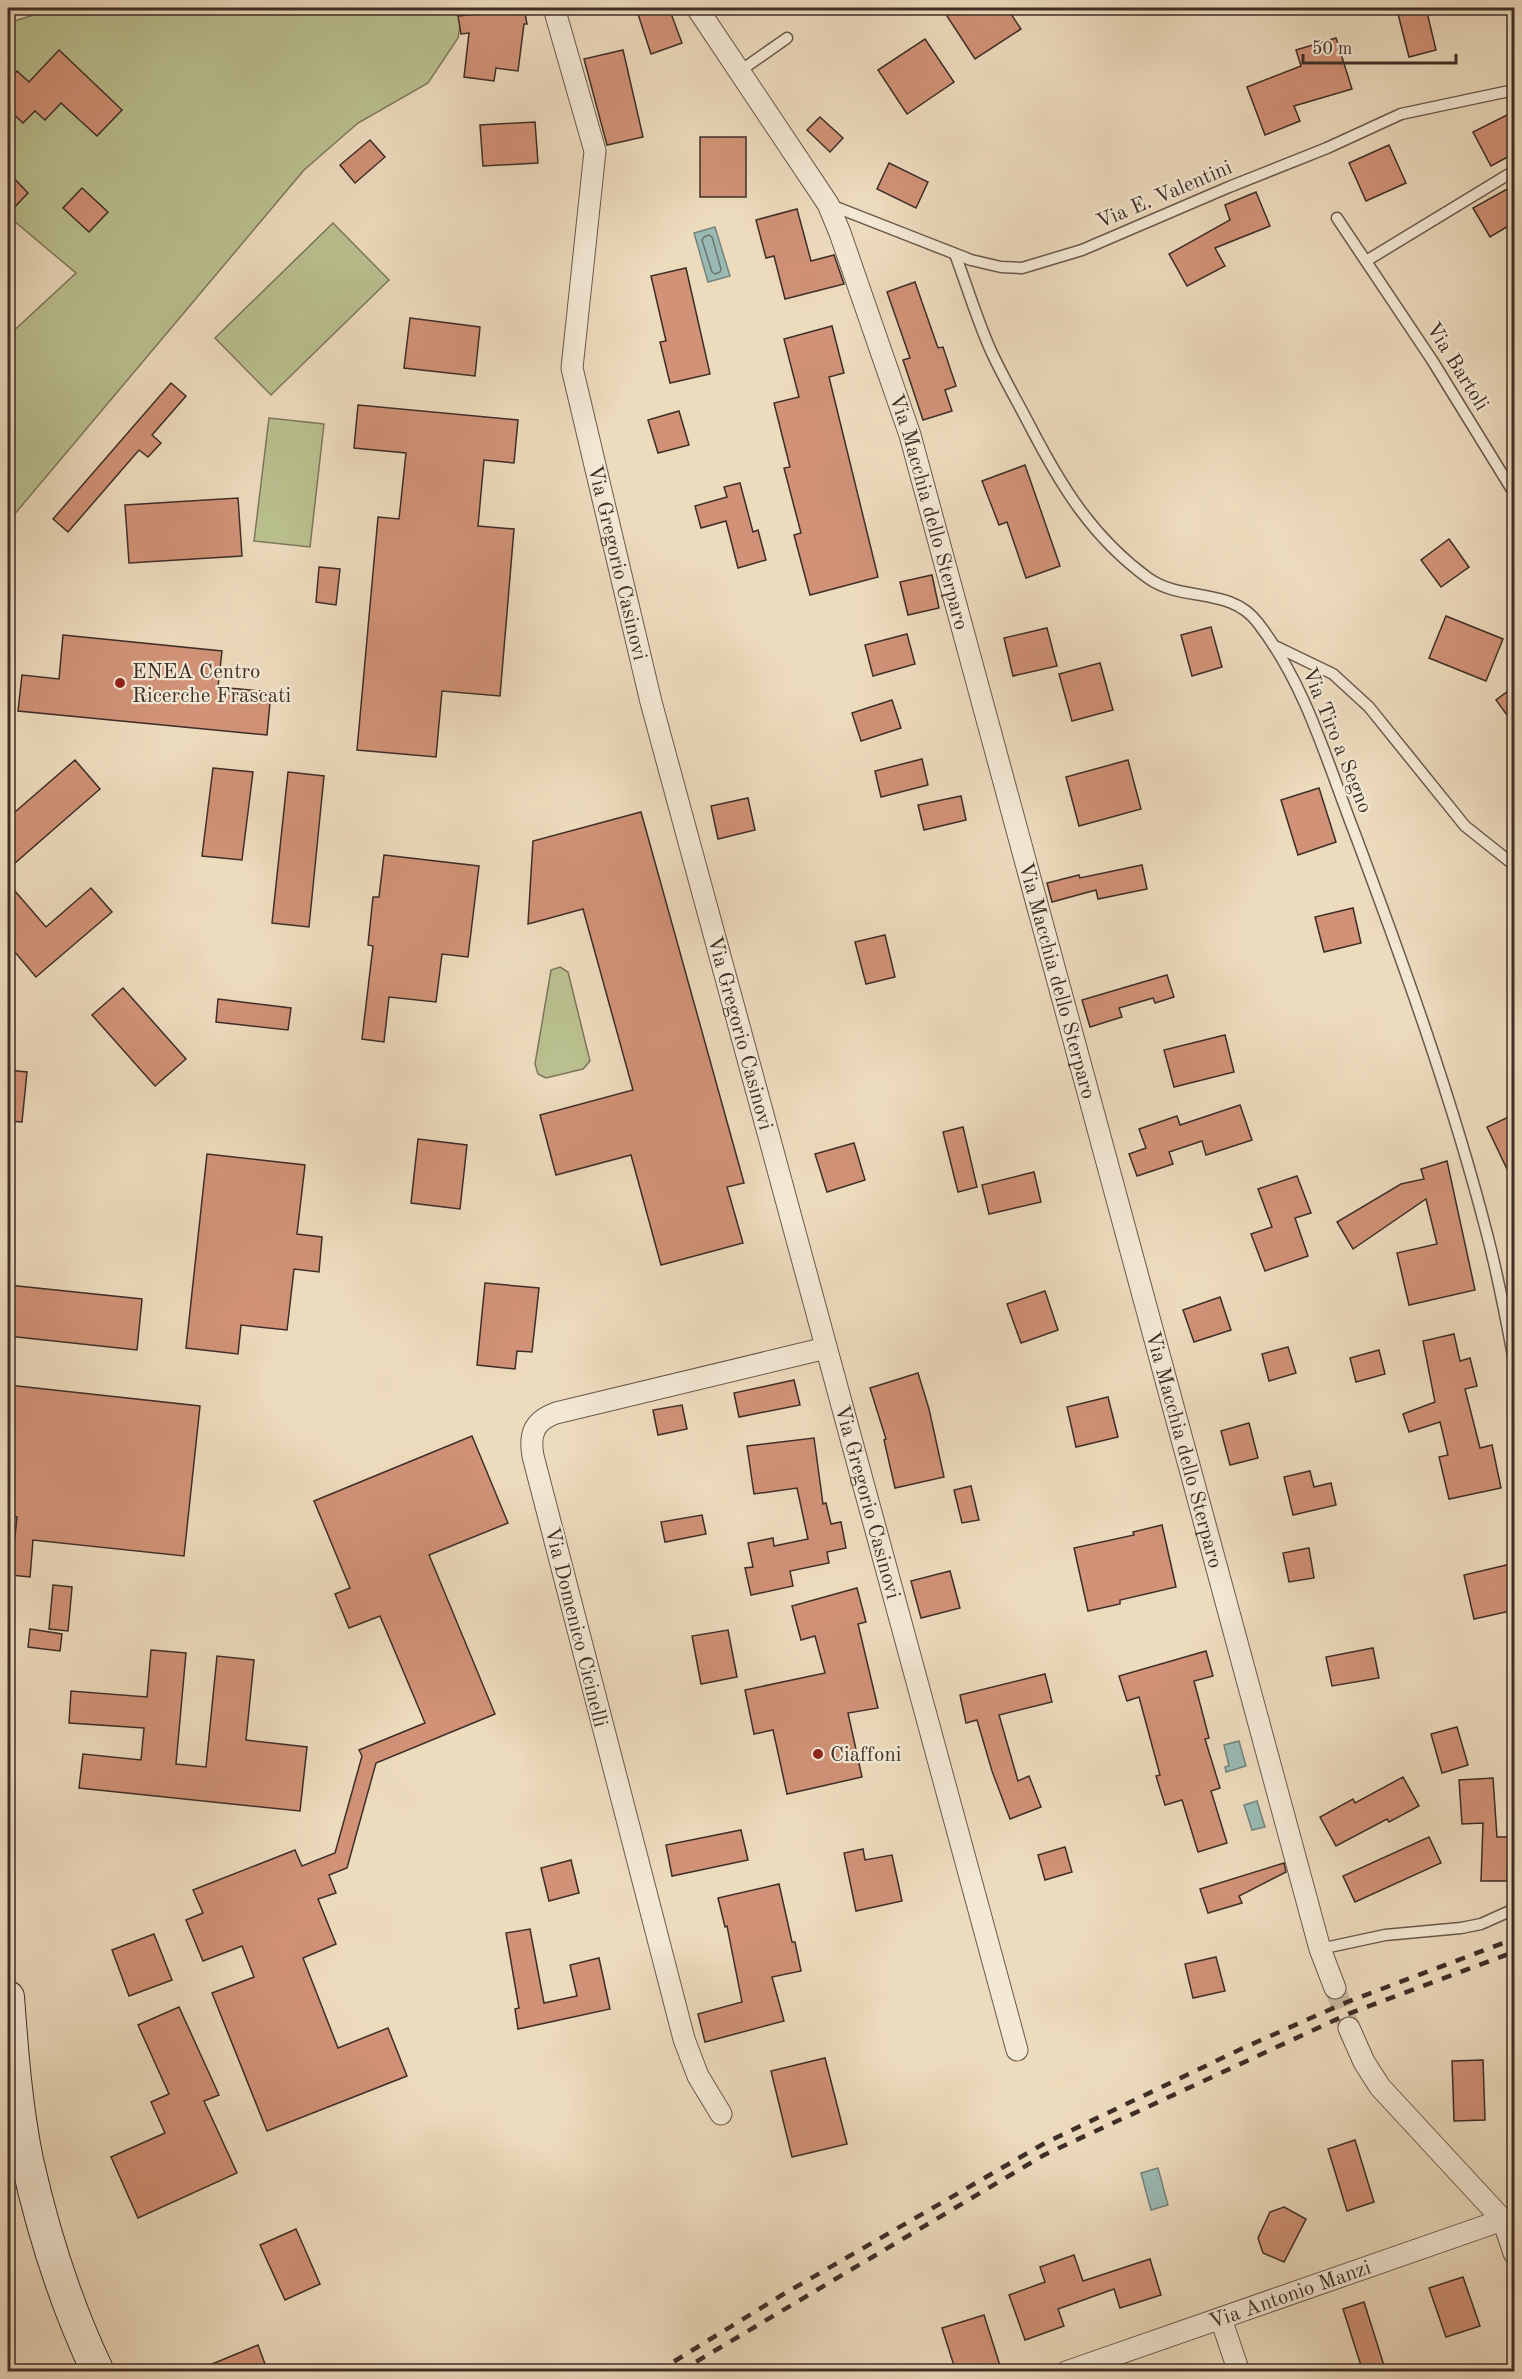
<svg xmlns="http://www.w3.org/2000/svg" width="1522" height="2379" font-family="'Old Standard TT',serif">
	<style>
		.green { fill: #bac08f; stroke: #7c775c; stroke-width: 1.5 }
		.water { fill: #99bbb4; stroke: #75837c; stroke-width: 1.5 }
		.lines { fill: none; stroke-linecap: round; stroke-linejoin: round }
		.shore { stroke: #6c746e; stroke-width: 1.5 }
		.building { fill: #d19277; stroke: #3e2e28; stroke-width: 1.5 }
		.street-tunnel { stroke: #cab89f; stroke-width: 21; stroke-dasharray: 21 10; stroke-linecap: butt }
		.lane-casing { stroke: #6a594d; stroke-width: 13 }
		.street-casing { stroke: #6a594d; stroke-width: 23 }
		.secondary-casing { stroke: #3e2e28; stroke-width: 34 }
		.lane { stroke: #f3e8d4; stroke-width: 10 }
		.street { stroke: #f3e8d4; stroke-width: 21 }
		.secondary { stroke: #f3e8d4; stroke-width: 32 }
		.rail { stroke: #3e2e28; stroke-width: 4.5; stroke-dasharray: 10 10; stroke-linecap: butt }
		.poi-dot { fill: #8f2418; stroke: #f3e8d4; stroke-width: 2 }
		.labels { text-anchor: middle; stroke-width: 4.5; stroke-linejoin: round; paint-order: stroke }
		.street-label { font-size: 21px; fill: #3e2e28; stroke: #f3e8d4 }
		.poi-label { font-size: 21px; fill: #3e2e28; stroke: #f3e8d4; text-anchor: start }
	</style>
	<rect width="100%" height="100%" fill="#eddbbd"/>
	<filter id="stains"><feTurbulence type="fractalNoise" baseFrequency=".00333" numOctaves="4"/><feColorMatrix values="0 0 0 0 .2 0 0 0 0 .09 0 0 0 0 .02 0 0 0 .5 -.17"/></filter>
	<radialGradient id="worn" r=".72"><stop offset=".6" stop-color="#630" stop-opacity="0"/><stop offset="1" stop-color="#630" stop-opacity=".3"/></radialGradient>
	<g class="green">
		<path d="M56 8H463L458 38 428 83 358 123 304 170 8 522V336L76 273 8 216V23Z"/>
		<path d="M333 223 389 280 271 395 215 338Z"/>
		<path d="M269 418 324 424 310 547 254 541Z"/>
		<path d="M560 967 568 972 590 1061 583 1069 546 1078 538 1074 535 1064 551 970Z"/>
	</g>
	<g class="water">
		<path d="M715 227 730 276 708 282 694 233Z"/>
		<path d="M1239 1741 1246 1766 1226 1772 1225 1767 1229 1766 1224 1745Z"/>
		<path d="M1257 1801 1265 1827 1252 1830 1244 1805Z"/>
		<path d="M1158 2168 1168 2205 1151 2210 1141 2173Z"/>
	</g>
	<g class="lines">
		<path class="shore" d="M709 235 712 237 721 269 720 272 715 274 712 272 702 240 704 237Z"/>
	</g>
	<g class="building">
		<path d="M475 8H524L527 24H524L518 71 496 68 494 81 464 77 469 33 461 34 458 16 476 14Z"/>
		<path d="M647 8H669L682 43 651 54 637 11Z"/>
		<path d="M953 8H1007L1021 29 975 59 945 13Z"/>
		<path d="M1409 8H1426L1436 50 1409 57 1397 10Z"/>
		<path d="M1336 38 1352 89 1294 106 1300 121 1265 135 1247 87 1301 66 1296 50Z"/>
		<path d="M925 39 954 82 907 114 878 70Z"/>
		<path d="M59 50 122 110 97 136 61 103 45 120 35 111 23 123 8 109V81L17 71 29 82Z"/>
		<path d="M623 50 643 137 607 145 584 59Z"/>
		<path d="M1515 111V153L1491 166 1473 132Z"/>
		<path d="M820 117 843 138 830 152 807 130Z"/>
		<path d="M535 122 538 163 483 166 480 125Z"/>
		<rect x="700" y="137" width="46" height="60"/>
		<path d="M370 140 385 157 355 183 340 165Z"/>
		<path d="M1389 145 1406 183 1366 201 1349 163Z"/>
		<path d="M889 163 928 182 916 208 877 189Z"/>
		<path d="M8 172 28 193 8 214Z"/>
		<path d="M82 188 108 212 89 232 63 208Z"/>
		<path d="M1509 188 1515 198V222L1490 237 1473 208Z"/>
		<path d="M1256 192 1270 226 1215 248 1225 266 1187 286 1169 254 1230 220 1225 205Z"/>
		<path d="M797 209 811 261 834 255 844 284 785 299 774 256 766 258 756 220Z"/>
		<path d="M686 268 710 374 670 383 660 342 666 341 651 276Z"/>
		<path d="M915 282 938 348 943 347 956 386 945 390 952 411 923 420 903 360 910 358 887 292Z"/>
		<path d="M410 318 480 327 475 376 404 368Z"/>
		<path d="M832 326 844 373 829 377 878 577 810 595 794 535 801 533 784 468 790 467 774 403 799 397 784 339Z"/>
		<path d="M171 383 186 396 152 435 161 443 148 457 139 450 68 532 53 519Z"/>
		<path d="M358 405 518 420 514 463 484 460 478 526 514 529 500 696 442 691 436 757 357 750 378 517 399 519 406 453 354 448Z"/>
		<path d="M679 411 689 445 658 453 648 420Z"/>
		<path d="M1025 465 1060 566 1026 578 1007 522 999 525 982 481Z"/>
		<path d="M740 483 753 532 758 530 766 560 738 568 726 521 701 528 695 506 727 497 724 487Z"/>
		<path d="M238 498 242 556 129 563 125 505Z"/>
		<path d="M1449 539 1469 567 1441 587 1421 560Z"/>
		<path d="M319 567 340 569 336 605 316 602Z"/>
		<path d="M932 575 939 608 908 615 900 582Z"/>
		<path d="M1446 616 1503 639 1486 681 1429 658Z"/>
		<path d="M1211 627 1222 667 1192 676 1181 635Z"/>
		<path d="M1047 628 1057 666 1013 676 1004 638Z"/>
		<path d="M907 634 915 664 873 676 865 645Z"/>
		<path d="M63 635 222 651 218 687 271 692 267 735 18 711 22 675 59 679Z"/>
		<path d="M1100 663 1113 710 1072 721 1059 674Z"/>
		<path d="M1515 686V726L1496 700Z"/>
		<path d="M892 700 901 728 861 741 852 713Z"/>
		<path d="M922 759 928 785 881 797 875 771Z"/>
		<path d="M75 760 100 789 8 869V818Z"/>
		<path d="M1128 760 1141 809 1079 826 1066 777Z"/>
		<path d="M213 768 253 772 242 860 202 856Z"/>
		<path d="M288 772 324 776 309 927 272 923Z"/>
		<path d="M1319 788 1336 842 1298 855 1281 800Z"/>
		<path d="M961 796 966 820 924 830 918 805Z"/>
		<path d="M748 798 755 830 718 839 711 806Z"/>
		<path d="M641 812 744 1183 727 1187 743 1243 661 1265 631 1155 556 1175 540 1115 633 1090 583 909 528 924 533 841Z"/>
		<path d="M384 855 479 866 468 957 442 954 436 1002 389 997 384 1042 362 1039 373 946 368 945 373 897H379Z"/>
		<path d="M1142 865 1147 889 1098 899 1096 890 1052 902 1047 883 1079 875 1080 878Z"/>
		<path d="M8 883 46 927 91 888 112 912 36 977 8 944Z"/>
		<path d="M1353 908 1361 943 1324 952 1315 917Z"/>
		<path d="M885 935 895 977 866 984 855 942Z"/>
		<path d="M1167 975 1174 997 1155 1003 1153 998 1119 1008 1122 1017 1090 1027 1082 1000Z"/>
		<path d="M123 988 186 1059 155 1086 92 1015Z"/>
		<path d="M218 999 291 1008 288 1030 216 1022Z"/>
		<path d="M1225 1035 1234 1072 1174 1087 1164 1050Z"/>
		<path d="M8 1070 27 1072 22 1122 8 1121Z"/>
		<path d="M1240 1105 1252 1140 1206 1155 1202 1141 1169 1152 1173 1164 1137 1176 1129 1154 1146 1148 1139 1129 1177 1116 1180 1125Z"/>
		<path d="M1515 1114V1186L1487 1127Z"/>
		<path d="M963 1127 977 1187 958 1192 943 1132Z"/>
		<path d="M418 1139 467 1145 460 1209 411 1203Z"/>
		<path d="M854 1143 865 1180 827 1192 815 1154Z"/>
		<path d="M207 1154 305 1165 297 1234 322 1237 319 1272 294 1269 287 1330 241 1325 238 1354 186 1348Z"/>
		<path d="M1447 1161 1475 1290 1409 1305 1397 1253 1437 1244 1426 1199 1353 1249 1337 1222 1401 1184 1424 1179 1421 1169Z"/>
		<path d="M1034 1172 1041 1202 989 1214 982 1185Z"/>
		<path d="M1297 1176 1311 1213 1295 1218 1308 1256 1265 1271 1251 1234 1272 1227 1258 1189Z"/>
		<path d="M485 1283 539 1288 532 1352 517 1351 515 1369 477 1365Z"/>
		<path d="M8 1285 142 1299 137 1350 8 1336Z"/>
		<path d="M1045 1291 1058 1330 1021 1343 1007 1304Z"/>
		<path d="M1220 1297 1231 1330 1194 1342 1183 1310Z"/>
		<path d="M1454 1334 1460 1361 1470 1358 1477 1386 1465 1389 1480 1448 1492 1445 1501 1488 1449 1499 1439 1457 1448 1455 1440 1422 1409 1432 1403 1414 1435 1402 1423 1341Z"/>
		<path d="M1288 1347 1296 1373 1269 1381 1262 1354Z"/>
		<path d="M1379 1350 1385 1374 1356 1382 1350 1358Z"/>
		<path d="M918 1373 929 1409 944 1477 895 1488 884 1440 886 1439 870 1388Z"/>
		<path d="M794 1380 800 1405 739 1417 734 1393Z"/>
		<path d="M8 1385 200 1406 184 1556 33 1540 30 1577 11 1575 17 1517 8 1516Z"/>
		<path d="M1108 1397 1118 1437 1076 1447 1067 1407Z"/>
		<path d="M682 1405 687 1429 658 1435 653 1410Z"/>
		<path d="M1249 1423 1258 1458 1230 1465 1221 1431Z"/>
		<path d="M472 1436 508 1523 429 1555 495 1714 376 1763 347 1868 329 1875 336 1893 318 1899 336 1944 303 1958 338 2048 388 2028 407 2076 267 2131 212 1993 254 1977 242 1946 203 1961 186 1920 203 1913 193 1890 295 1850 302 1866 335 1853 362 1756 359 1750 425 1723 380 1616 349 1628 335 1594 350 1588 314 1501Z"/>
		<path d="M814 1438 823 1504 826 1503 831 1524 841 1522 846 1548 827 1552 829 1563 790 1571 793 1586 751 1595 745 1568 753 1567 748 1543 773 1538 774 1546 808 1539 797 1488 754 1494 747 1446Z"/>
		<path d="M1310 1471 1314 1487 1331 1483 1336 1505 1293 1515 1284 1477Z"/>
		<path d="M971 1486 979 1520 962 1523 954 1490Z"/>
		<path d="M702 1515 706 1534 665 1542 661 1522Z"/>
		<path d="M1162 1525 1176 1587 1120 1600V1604L1088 1611 1074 1548 1134 1535 1133 1532Z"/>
		<path d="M1309 1548 1314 1578 1289 1582 1283 1553Z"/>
		<path d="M1515 1563V1610L1474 1619 1464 1575Z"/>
		<path d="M950 1571 960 1608 921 1618 911 1581Z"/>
		<path d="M53 1585 72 1587 68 1631 49 1629Z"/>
		<path d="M857 1588 866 1622 858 1624 878 1708 848 1713 862 1777 787 1794 773 1730 754 1734 745 1690 825 1673 815 1636 801 1640 792 1606Z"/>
		<path d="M30 1629 62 1634 60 1651 28 1647Z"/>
		<path d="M728 1630 737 1677 701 1684 692 1636Z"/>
		<path d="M1373 1648 1379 1678 1332 1686 1326 1657Z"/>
		<path d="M151 1650 186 1653 176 1764 206 1767 217 1656 254 1660 246 1740 307 1747 300 1811 79 1788 83 1754 141 1760 144 1728 69 1723 71 1691 147 1697Z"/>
		<path d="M1206 1651 1213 1676 1194 1681 1209 1738 1205 1739 1220 1788 1211 1791 1227 1843 1198 1852 1182 1800 1165 1805 1156 1776 1160 1775 1139 1697 1127 1701 1119 1676Z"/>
		<path d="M1045 1674 1052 1702 999 1715 1018 1781 1029 1776 1041 1807 1010 1819 992 1771 977 1720 966 1723 960 1695Z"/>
		<path d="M1457 1727 1468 1765 1442 1773 1431 1734Z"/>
		<path d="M1403 1777 1419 1806 1389 1822 1387 1819 1336 1846 1320 1817 1353 1799 1355 1803Z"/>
		<path d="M1493 1778 1497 1837H1508L1507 1881H1481L1483 1823 1462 1824 1459 1780Z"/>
		<path d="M741 1830 748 1860 672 1876 666 1845Z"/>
		<path d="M1429 1837 1441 1863 1355 1902 1343 1876Z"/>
		<path d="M1065 1847 1072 1872 1045 1880 1038 1855Z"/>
		<path d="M863 1849 865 1860 892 1855 902 1901 856 1911 844 1853Z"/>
		<path d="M571 1860 579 1893 549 1901 541 1868Z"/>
		<path d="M1284 1863 1286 1872 1239 1896 1242 1903 1208 1913 1200 1889Z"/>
		<path d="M779 1884 792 1942H795L801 1971 772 1977 784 2021 705 2042 698 2014 742 2002 727 1926 725 1927 718 1898Z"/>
		<path d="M530 1929 544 2003 577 1996 570 1965 599 1958 610 2009 518 2029 515 2009 519 2008 506 1933Z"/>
		<path d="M154 1934 172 1980 129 1996 112 1950Z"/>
		<path d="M1216 1957 1225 1991 1193 1998 1185 1964Z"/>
		<path d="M179 2007 219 2095 204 2101 237 2173 138 2218 111 2157 165 2133 151 2102 169 2094 138 2025Z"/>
		<path d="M825 2058 847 2144 792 2157 771 2071Z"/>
		<path d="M1483 2060 1485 2120 1454 2121 1452 2061Z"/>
		<path d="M1355 2140 1374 2202 1347 2211 1328 2149Z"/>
		<path d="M1284 2207 1306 2219 1284 2262 1263 2253 1258 2238 1270 2212Z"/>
		<path d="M296 2229 320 2284 285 2300 260 2245Z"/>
		<path d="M1074 2255 1083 2281 1150 2259 1161 2295 1120 2308 1114 2289 1058 2309 1064 2326 1025 2340 1009 2295 1045 2282 1040 2267Z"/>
		<path d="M1463 2277 1480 2326 1446 2337 1429 2288Z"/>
		<path d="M1364 2302 1386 2372H1363L1343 2309Z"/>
		<path d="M984 2315 1002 2372H956L942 2328Z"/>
		<path d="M258 2345 268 2372H195V2371Z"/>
	</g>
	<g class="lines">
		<path class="street-tunnel" d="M1335 1988 1349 2028"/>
		<defs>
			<g id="lane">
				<path d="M740 71 787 38"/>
				<path d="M828 204 971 260 1001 267 1022 268 1082 250 1229 187 1327 148 1401 114 1514 90"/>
				<path d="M1337 218 1432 360 1514 493"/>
				<path d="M955 254C967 286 977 320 991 351 1003 377 1017 401 1030 426 1061 486 1092 537 1148 578 1183 603 1230 586 1258 623 1306 685 1327 762 1355 834 1404 965 1452 1098 1487 1234 1498 1276 1506 1318 1514 1361"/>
				<path d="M1366 261 1514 171"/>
				<path d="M1277 647 1333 674 1369 707 1465 826 1514 865"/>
				<path d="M1320 1949 1385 1935 1461 1928 1481 1924 1510 1911"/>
			</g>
			<g id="street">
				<path id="s1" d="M554 8 595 151 572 368 651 702 1017 2050"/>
				<path id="s2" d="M697 8 828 204 840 233 910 435 1320 1949 1335 1988"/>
				<path d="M1349 2028 1364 2062 1380 2087 1503 2220 1514 2253"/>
				<path d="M721 2114 698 2076 684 2039 533 1456C529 1434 534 1421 556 1413L826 1348"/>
				<path d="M1221 2319 1239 2372"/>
				<path id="s3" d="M1066 2372 1514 2216"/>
			</g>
			<path id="secondary" d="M8 1997C12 2051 16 2106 27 2160 43 2232 66 2305 98 2372"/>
		</defs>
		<use href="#lane" class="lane-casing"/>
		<use href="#street" class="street-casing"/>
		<use href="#secondary" class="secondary-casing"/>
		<use href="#lane" class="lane"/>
		<use href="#street" class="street"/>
		<use href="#secondary" class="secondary"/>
		<g class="rail">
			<path d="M657 2372 782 2295 1045 2143 1241 2049 1347 2002 1514 1939"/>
			<path d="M679 2372 1044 2155 1348 2014 1514 1952"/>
		</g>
	</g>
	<g class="poi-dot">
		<circle cx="120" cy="683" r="6"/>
		<circle cx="818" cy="1754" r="6"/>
	</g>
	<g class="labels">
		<g class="street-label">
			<text transform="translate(1164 194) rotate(-23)" y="7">Via E. Valentini</text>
			<text transform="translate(1458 366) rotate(58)" y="7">Via Bartoli</text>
			<text dy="7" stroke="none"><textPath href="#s2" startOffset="560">Via Macchia dello Sterparo</textPath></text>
			<text dy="7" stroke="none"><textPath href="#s1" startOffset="567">Via Gregorio Casinovi</textPath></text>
			<text transform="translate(1338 740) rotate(68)" y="7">Via Tiro a Segno</text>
			<text dy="7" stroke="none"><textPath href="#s2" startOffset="1046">Via Macchia dello Sterparo</textPath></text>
			<text dy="7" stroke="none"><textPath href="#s1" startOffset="1053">Via Gregorio Casinovi</textPath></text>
			<text dy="7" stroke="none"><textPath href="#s2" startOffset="1532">Via Macchia dello Sterparo</textPath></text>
			<text dy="7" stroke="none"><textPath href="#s1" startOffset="1539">Via Gregorio Casinovi</textPath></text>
			<text transform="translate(577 1627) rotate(76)" y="7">Via Domenico Cicinelli</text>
			<text dy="7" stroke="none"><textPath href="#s3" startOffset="237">Via Antonio Manzi</textPath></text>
		</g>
		<g class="poi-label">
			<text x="132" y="678">ENEA Centro<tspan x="132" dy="24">Ricerche Frascati</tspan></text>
			<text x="830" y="1761">Ciaffoni</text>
		</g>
	</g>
	<rect width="1522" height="2379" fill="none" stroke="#eddbbd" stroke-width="30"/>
	<rect x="9" y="9" width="1504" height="2361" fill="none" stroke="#3e2e28" stroke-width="3"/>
	<rect x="15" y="15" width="1492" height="2349" fill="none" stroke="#3e2e28" stroke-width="1.5"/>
	<path d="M1303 54v9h153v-9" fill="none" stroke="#3e2e28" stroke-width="3"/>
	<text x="1312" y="54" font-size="18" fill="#3e2e28" stroke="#f3e8d4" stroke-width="4.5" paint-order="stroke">50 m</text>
	<rect width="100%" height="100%" filter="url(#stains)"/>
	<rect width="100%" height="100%" fill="url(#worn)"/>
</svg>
